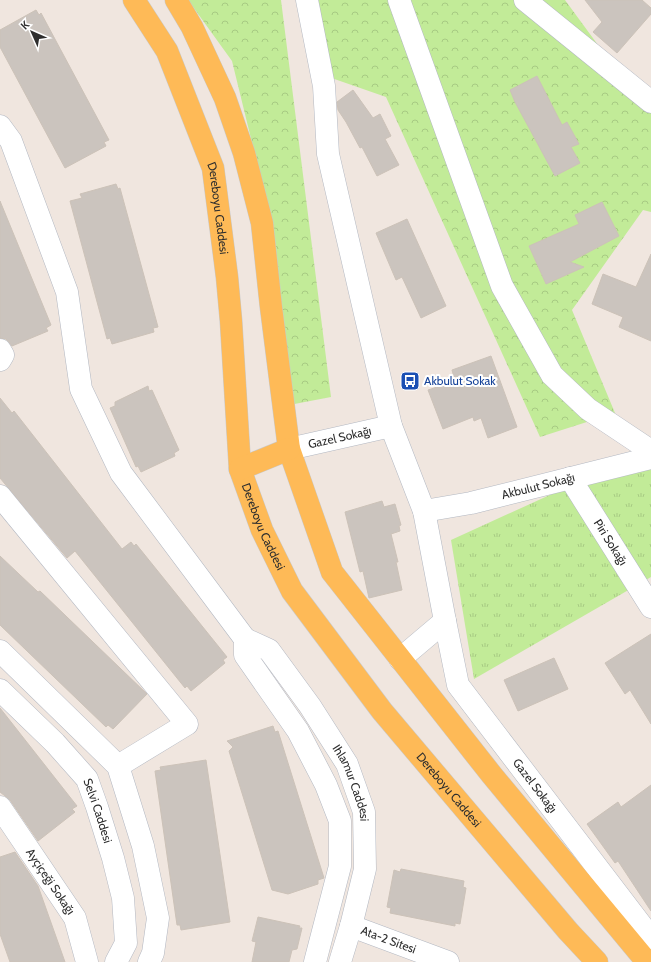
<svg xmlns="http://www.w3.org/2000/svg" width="651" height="962" font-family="Cabin,sans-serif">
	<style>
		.grass { fill: url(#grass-tufts) }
		.forest { fill: url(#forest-crowns) }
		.building { fill: #cbc4be; stroke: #ccc2b8 }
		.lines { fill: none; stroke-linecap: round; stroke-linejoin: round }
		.minor-casing { stroke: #b3b8c2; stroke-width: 23 }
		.major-casing { stroke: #c9c9c9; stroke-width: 23 }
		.minor { stroke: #fff; stroke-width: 22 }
		.major { stroke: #feba57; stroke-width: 22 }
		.labels { text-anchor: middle; stroke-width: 4; stroke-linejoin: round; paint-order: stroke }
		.street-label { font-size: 12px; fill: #2e2e2e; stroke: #fff }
		.transit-label { font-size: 12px; fill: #164399; stroke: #fff; text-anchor: start }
	</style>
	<defs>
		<pattern id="grass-tufts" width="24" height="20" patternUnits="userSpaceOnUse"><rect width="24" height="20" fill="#c2eb98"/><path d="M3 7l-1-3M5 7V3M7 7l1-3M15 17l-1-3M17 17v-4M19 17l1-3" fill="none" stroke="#a7ca83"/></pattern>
		<pattern id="forest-crowns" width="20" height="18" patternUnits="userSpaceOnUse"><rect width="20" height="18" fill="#c2eb98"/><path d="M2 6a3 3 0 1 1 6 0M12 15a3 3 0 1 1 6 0" fill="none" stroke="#a7ca83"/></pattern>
	</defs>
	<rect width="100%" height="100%" fill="#f0e6df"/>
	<path class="grass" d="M609 468H651V577L474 679 451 540Z"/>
	<g class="forest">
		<path d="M188 0H281L331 397 284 406 266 200 232 61Z"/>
		<path d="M310 0H565L631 90 651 105V212L643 210 572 310 615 413 540 437 386 97 320 74Z"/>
	</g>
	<g class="building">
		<path d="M585 0H642L651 8V14L617 53 593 32 602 22Z"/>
		<path d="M36 10 39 15 41 13 109 140 104 142 106 146 65 168 0 47V30Z"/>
		<path d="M537 76 562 125 567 122 579 144 571 147 580 163 555 176 515 102 510 90Z"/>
		<path d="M353 90 373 118 380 114 391 136 385 139 399 165 377 176 362 147 360 148 346 122 338 110 337 102Z"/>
		<path d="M116 184 118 189 120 188 158 327 153 328 154 332 112 344 110 338 107 339 70 201 82 198 80 194Z"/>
		<path d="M0 201 51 325 46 328 48 331 12 346 6 339 0 338Z"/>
		<path d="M602 202 619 236 570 262 584 267 546 284 529 246 579 224 575 215Z"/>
		<path d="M407 219 446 306 421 318 402 277 396 280 376 233Z"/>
		<path d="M651 254V341L619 327 623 317 592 304 603 274 636 287Z"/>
		<path d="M491 356 517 427 488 438 481 418 474 421 473 417 443 429 428 390 455 381 452 370Z"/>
		<path d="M148 386 149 391 152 390 179 450 174 453 175 456 141 472 138 466 136 467 110 408 115 406V402Z"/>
		<path d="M0 398 12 413 14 411 122 549 131 542 134 546 136 544 227 657 223 660 225 663 191 691 187 686 185 688 75 551 67 558 0 478Z"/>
		<path d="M382 501 384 507 395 504 401 525 399 526 400 531 391 534 398 562H396L402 590 369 598 363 571 360 572 345 512Z"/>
		<path d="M0 556 38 592 40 591 147 694 113 729 108 725 106 727 0 625Z"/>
		<path d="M651 634V724L630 690 625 694 605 663Z"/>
		<path d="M554 658 568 689 518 711 504 680Z"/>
		<path d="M0 708 77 806 72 809 75 812 38 841 10 800 0 792Z"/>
		<path d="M273 726 275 732 278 731 324 878 318 880V884L288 894 272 890 229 751 233 747 227 741Z"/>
		<path d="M206 760 230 922 181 930 180 925H177L155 771 161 770 160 767Z"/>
		<path d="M651 785V911L618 861 615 863 587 824 618 802 621 807Z"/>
		<path d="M15 852 38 886 65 962H10L0 934V857Z"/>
		<path d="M401 869 464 881 463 887 466 888 460 924 455 923V926L390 913 391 908 387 907 394 870 400 872Z"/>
		<path d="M258 917 300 926 299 928H302L297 949 292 950 289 962H252L256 942 252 941Z"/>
	</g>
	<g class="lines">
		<defs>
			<g id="minor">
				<path d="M307 0 324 86 328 154 391 426 424 511 445 621 400 659"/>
				<path d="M399 0 502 286 552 375 588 409 651 451"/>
				<path d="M525 0 651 102"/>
				<path d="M0 126 11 141 67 292 81 389 121 473 245 639V655L298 731 326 785 340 821V866L315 962"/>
				<path d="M0 350 3 355 0 360"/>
				<path id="s1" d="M289 449 391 426"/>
				<path id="s2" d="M570 478 651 607"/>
				<path d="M0 496 187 724 118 766"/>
				<path id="s3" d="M424 511 471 503 651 458"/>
				<path id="s4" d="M445 621 458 685 651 938"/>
				<path id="s5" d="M245 639 269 650 310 706 347 764 364 812 365 869 351 926 340 962"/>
				<path d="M0 651 118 766 143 846 158 918 153 953 149 962"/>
				<path id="s6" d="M0 690 55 743 87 779 97 807 113 858 123 898 126 943 116 962"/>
				<path id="s7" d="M0 807 75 918 87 962"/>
				<path id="s8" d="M351 926 448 962"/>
			</g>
			<g id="major">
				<path id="s9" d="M134 0 167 51 213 168 227 277 231 321 240 469 262 530 292 591 382 711 568 931 597 962"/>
				<path d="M176 0 192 27 225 98 244 153 262 223 271 307 289 449 332 572 491 774 647 962"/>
				<path d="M240 469 289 449"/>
			</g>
		</defs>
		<use href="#minor" class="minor-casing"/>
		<use href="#major" class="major-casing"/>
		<use href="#minor" class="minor"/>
		<use href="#major" class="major"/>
	</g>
	<defs>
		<symbol id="bus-square" viewBox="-11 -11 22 22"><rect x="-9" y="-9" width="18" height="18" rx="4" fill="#1a4fb4" stroke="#fff"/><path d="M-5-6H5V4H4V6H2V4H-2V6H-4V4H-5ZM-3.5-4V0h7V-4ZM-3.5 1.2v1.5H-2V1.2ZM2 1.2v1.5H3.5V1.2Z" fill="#fff"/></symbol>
	</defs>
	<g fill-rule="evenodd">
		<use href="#bus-square" x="399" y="370" width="22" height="22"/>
	</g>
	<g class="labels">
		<g class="street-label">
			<text dy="4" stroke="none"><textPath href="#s9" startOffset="227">Dereboyu Caddesi</textPath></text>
			<text dy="4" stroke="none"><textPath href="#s1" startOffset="52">Gazel Sokağı</textPath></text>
			<text dy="4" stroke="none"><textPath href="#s3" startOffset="117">Akbulut Sokağı</textPath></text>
			<text dy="4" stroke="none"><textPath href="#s9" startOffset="551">Dereboyu Caddesi</textPath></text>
			<text dy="4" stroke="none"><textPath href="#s2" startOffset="76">Piri Sokağı</textPath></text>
			<text dy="4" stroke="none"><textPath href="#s5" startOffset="184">Ihlamur Caddesi</textPath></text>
			<text dy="4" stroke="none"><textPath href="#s4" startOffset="192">Gazel Sokağı</textPath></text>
			<text dy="4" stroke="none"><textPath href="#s9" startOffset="875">Dereboyu Caddesi</textPath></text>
			<text dy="4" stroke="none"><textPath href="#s6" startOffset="158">Selvi Caddesi</textPath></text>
			<text dy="4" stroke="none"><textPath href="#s7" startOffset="90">Ayçiçeği Sokağı</textPath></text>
			<text dy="4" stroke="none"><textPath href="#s8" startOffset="40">Ata-2 Sitesi</textPath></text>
		</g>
		<g class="transit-label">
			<text x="424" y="385">Akbulut Sokak</text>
		</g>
	</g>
	<g transform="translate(32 32) rotate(315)" stroke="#ffffff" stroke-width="3" paint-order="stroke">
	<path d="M0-3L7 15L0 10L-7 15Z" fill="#2e2e2e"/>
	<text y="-6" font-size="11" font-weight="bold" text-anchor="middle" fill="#2e2e2e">K</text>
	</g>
</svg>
